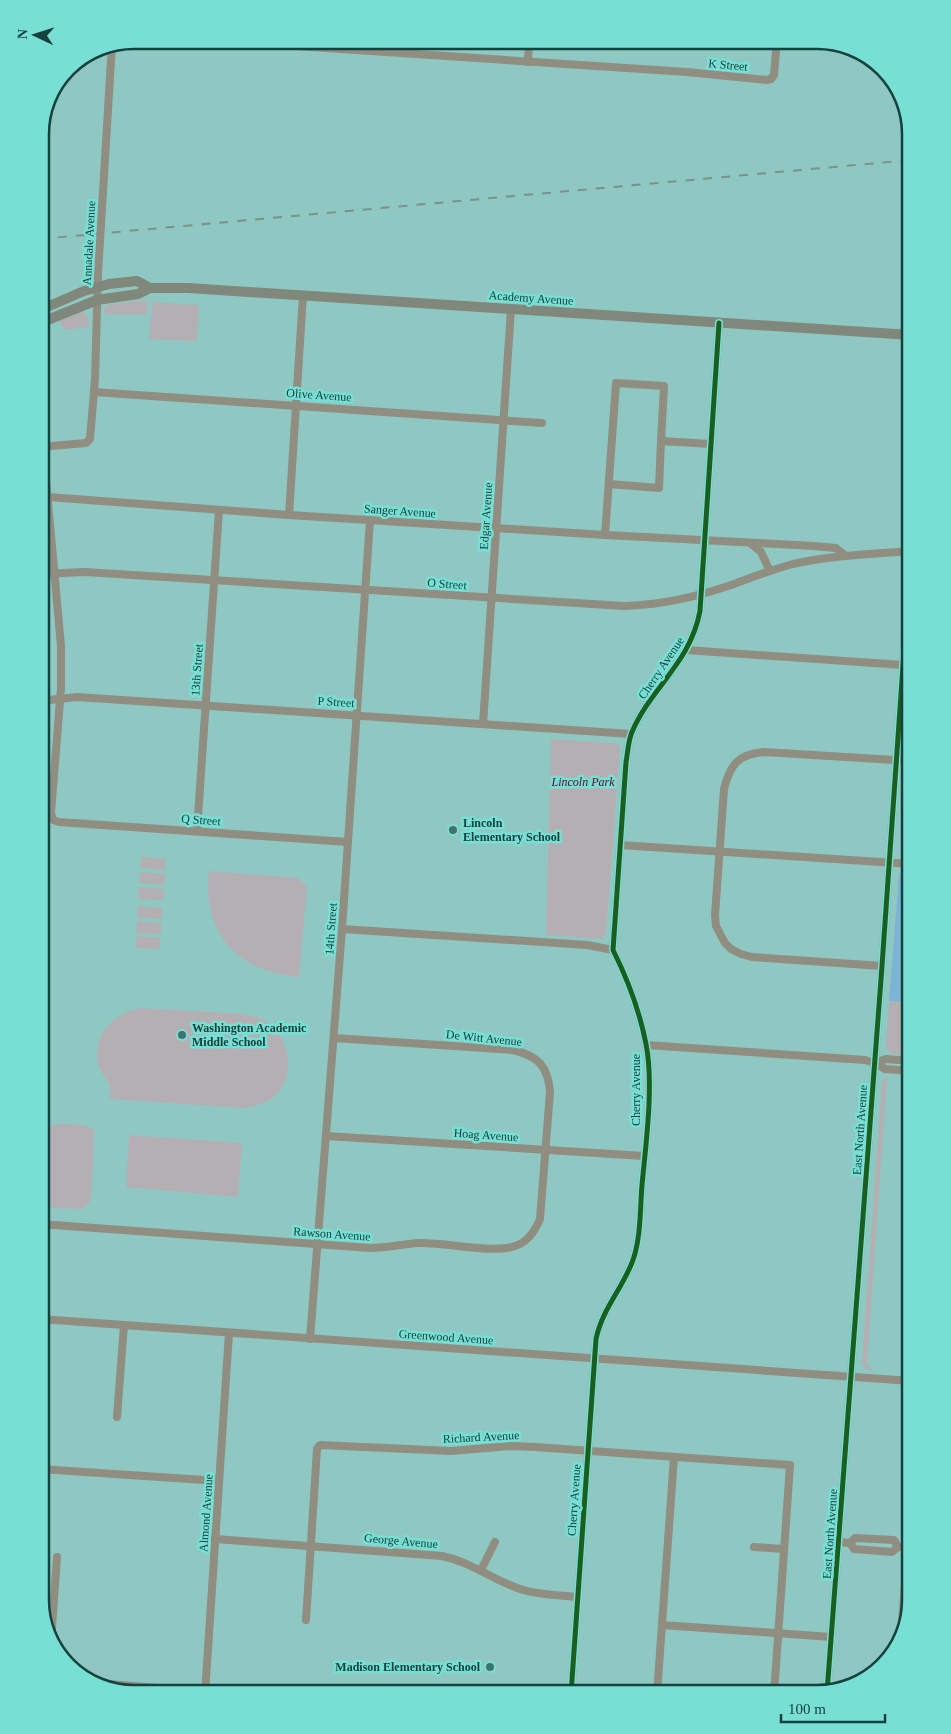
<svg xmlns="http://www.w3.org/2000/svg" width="951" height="1734" font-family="Georgia,serif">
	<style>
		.green { fill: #b4afb2 }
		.water { fill: #7cb4d6 }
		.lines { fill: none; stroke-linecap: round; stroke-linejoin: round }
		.minor { stroke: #908d81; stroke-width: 8 }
		.major { stroke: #80877b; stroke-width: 10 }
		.rail { stroke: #7b9189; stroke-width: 2; stroke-dasharray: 9 9; stroke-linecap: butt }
		.cycleway-casing { stroke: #78dfd4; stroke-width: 8 }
		.cycleway { stroke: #1b5e20; stroke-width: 5 }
		.poi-dot { fill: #40716c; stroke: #78dfd4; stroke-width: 2 }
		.labels { text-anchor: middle; stroke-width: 5; stroke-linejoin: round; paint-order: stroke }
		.street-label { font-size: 12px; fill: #15423e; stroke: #78dfd4 }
		.park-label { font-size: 12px; font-style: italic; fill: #620428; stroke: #78dfd4 }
		.poi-label { font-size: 12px; font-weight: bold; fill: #15423e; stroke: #78dfd4; text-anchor: start }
		.rim { fill: none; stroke: #15423e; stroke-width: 2.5 }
	</style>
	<rect width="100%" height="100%" fill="#8fc8c2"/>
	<g class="green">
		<path d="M134 301H148L146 315 104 314V309L107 305Z"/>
		<path d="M152 302 199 305 197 341 149 339Z"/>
		<path d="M82 312 88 316 89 327 65 330 59 321Z"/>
		<path d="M551 739 615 743 620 747 606 934 601 939 546 935Z"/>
		<path d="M141 857 166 859 165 870 140 868Z"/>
		<path d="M209 871 298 878 307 887 299 977C239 973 201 933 209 871Z"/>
		<path d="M140 872 165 874 164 885 139 883Z"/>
		<path d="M139 887 164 889 163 900 138 899Z"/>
		<path d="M138 906 162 908V919L137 917Z"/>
		<path d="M137 921 161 923V934L136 933Z"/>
		<path d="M136 936 160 938V949L135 948Z"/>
		<path d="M889 1001 911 1002V1055L891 1054 886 1047Z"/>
		<path d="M141 1008 243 1014C251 1015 259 1017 266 1021 291 1037 297 1080 271 1099 263 1104 254 1106 245 1108L109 1099C110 1096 111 1090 110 1087 109 1080 101 1074 99 1067 91 1037 112 1013 141 1008Z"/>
		<path d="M887 1076 867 1363 873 1371C868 1370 864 1368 862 1363L882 1082Z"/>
		<path d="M62 1124 83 1125 94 1130 91 1200 83 1209 40 1207V1127Z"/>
		<path d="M129 1135 242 1143 238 1197 126 1187Z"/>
	</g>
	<path class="water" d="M903 869H911V1002L889 1001 899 875Z"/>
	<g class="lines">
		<g class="minor">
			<path d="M204 40 687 72 767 80 771 79 774 75 777 40"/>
			<path d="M100 47H112"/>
			<path d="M528 62 529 40"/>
			<path d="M94 392 542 423"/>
			<path d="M40 414 61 646V688L51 813 53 820 59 822 348 842"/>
			<path d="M40 447 86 443 90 439 95 379 98 274 112 44"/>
			<path d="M609 484 659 488 661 441"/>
			<path d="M48 497 289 515 605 535 814 546 836 548 846 556"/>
			<path d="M289 515 303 295"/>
			<path d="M605 535 616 383 664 386 661 441 711 444"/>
			<path d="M751 544 761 552 770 571"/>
			<path d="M40 574 85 572 624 606C658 605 692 598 725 587 748 579 770 570 793 564 832 555 872 554 911 551"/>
			<path d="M686 650 903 665"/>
			<path d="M40 701 77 697 631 734"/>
			<path d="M483 724 511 309"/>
			<path d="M197 831 219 510"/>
			<path d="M620 845 911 864"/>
			<path d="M342 929 587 945 613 950"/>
			<path d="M882 966 752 957 741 954 731 949 725 943 716 926 715 915 724 789C730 765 738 754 764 752L911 761"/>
			<path d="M646 1045 865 1060 875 1063 885 1069 911 1071"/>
			<path d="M875 1063 886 1059 911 1061"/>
			<path d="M326 1136 644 1156"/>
			<path d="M40 1224 370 1248C387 1248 403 1244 419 1243 445 1242 493 1254 515 1246 528 1242 535 1231 540 1219L550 1092C548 1066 538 1056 513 1050L334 1038"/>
			<path d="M40 1319 911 1381"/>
			<path d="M911 1329H909L911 1304"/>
			<path d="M310 1339 342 929 370 520"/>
			<path d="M117 1417 124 1325"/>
			<path d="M40 1469 219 1481"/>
			<path d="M215 1539 442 1556C471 1562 493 1580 520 1589 538 1595 558 1595 577 1597"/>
			<path d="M839 1542 850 1543 854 1549 892 1552 898 1547H908"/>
			<path d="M850 1543 855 1538 894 1540 898 1547"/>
			<path d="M754 1547 784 1549"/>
			<path d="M481 1570 495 1542"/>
			<path d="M306 1620 317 1449 320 1445 451 1451 511 1446 535 1447 790 1465 774 1694"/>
			<path d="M662 1625 831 1637"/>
			<path d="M901 1635 911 1506"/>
			<path d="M51 1641 57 1557"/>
			<path d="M97 1683 205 1692"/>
			<path d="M827 1692 882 966 906 623 911 569"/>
			<path d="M205 1694 229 1333"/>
			<path d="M571 1694 596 1339C602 1309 623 1288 633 1260 641 1237 640 1209 642 1185 646 1143 654 1084 646 1044 640 1013 627 978 613 950L626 762C628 752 628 741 632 732 651 687 690 664 700 611L719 323"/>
			<path d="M657 1694 674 1457"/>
		</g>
		<g class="major">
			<path d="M40 310 84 291 109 284 137 281 150 288"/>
			<path d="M40 323 97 300 138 294 150 288H188L911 335"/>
		</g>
		<path class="rail" d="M40 239 911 160"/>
		<defs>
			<g id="cycleway">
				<path d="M827 1692 882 966 906 623 911 569"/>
				<path d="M571 1694 596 1339C602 1309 623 1288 633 1260 641 1237 640 1209 642 1185 646 1143 654 1084 646 1044 640 1013 627 978 613 950L626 762C628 752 628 741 632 732 651 687 690 664 700 611L719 323"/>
			</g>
		</defs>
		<use href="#cycleway" class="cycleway-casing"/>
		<use href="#cycleway" class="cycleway"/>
	</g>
	<g class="poi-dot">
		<circle cx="453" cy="830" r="5"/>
		<circle cx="182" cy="1035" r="5"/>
		<circle cx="490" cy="1667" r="5"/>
	</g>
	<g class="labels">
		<g class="street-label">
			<text transform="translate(728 65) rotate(5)" y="4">K Street</text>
			<text transform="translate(89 243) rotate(-87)" y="4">Annadale Avenue</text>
			<text transform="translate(531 298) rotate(4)" y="4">Academy Avenue</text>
			<text transform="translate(319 395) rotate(4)" y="4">Olive Avenue</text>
			<text transform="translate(400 511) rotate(4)" y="4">Sanger Avenue</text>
			<text transform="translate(486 516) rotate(-86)" y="4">Edgar Avenue</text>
			<text transform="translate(447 584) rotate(4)" y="4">O Street</text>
			<text transform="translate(661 668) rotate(-56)" y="4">Cherry Avenue</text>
			<text transform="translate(197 670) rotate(-86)" y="4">13th Street</text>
			<text transform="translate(336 702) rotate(4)" y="4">P Street</text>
			<text transform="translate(201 820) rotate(4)" y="4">Q Street</text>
			<text transform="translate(331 929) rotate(-86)" y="4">14th Street</text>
			<text transform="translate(484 1038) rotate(6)" y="4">De Witt Avenue</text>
			<text transform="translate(636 1090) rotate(-90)" y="4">Cherry Avenue</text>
			<text transform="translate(860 1130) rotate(-86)" y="4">East North Avenue</text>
			<text transform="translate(486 1135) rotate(4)" y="4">Hoag Avenue</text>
			<text transform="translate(332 1234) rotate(4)" y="4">Rawson Avenue</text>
			<text transform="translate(446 1337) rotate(4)" y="4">Greenwood Avenue</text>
			<text transform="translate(481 1437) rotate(-3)" y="4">Richard Avenue</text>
			<text transform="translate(574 1500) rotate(-86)" y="4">Cherry Avenue</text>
			<text transform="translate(206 1513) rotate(-86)" y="4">Almond Avenue</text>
			<text transform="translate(830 1534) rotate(-86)" y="4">East North Avenue</text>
			<text transform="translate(401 1541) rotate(5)" y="4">George Avenue</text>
		</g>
		<g class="park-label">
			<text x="583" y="786">Lincoln Park</text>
		</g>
		<g class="poi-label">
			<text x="463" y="827">Lincoln<tspan x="463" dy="14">Elementary School</tspan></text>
			<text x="192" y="1032">Washington Academic<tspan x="192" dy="14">Middle School</tspan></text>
			<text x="480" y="1671" text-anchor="end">Madison Elementary School</text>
		</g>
	</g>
	<path d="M0 0H951V1734H0ZM134 49H817A85 85 0 0 1 902 134V1600A85 85 0 0 1 817 1685H134A85 85 0 0 1 49 1600V134A85 85 0 0 1 134 49Z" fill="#78dfd4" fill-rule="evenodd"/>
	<path class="rim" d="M134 49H817A85 85 0 0 1 902 134V1600A85 85 0 0 1 817 1685H134A85 85 0 0 1 49 1600V134A85 85 0 0 1 134 49Z"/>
	<g transform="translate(35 35) rotate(274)" stroke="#78dfd4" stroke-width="4" paint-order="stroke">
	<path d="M0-4L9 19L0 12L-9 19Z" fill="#15423e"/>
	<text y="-8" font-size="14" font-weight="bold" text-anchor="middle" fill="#15423e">N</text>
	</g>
	<path d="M781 1714v8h104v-8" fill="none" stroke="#15423e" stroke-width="2.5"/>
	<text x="788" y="1714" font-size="15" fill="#15423e" stroke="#78dfd4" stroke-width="4" paint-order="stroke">100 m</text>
</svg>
